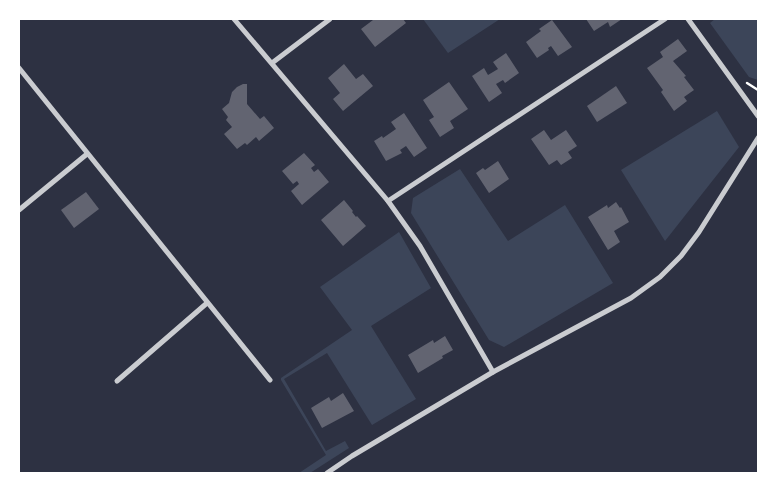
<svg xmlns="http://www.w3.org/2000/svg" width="777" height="492" font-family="Cabin,sans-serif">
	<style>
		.green { fill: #3c4559 }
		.building { fill: #626471 }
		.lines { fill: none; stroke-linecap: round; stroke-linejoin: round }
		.path { stroke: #fff; stroke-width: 2.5 }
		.minor { stroke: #caccd0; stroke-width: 5 }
	</style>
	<rect width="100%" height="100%" fill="#2d3142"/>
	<g class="green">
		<path d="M423 19H500L448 53Z"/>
		<path d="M715 19H758V80L749 77 710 23Z"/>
		<path d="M717 111 739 147 665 241 621 170Z"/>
		<path d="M460 169 508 241 565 205 613 283 504 347 489 340 411 213 413 198Z"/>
		<path d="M399 232 431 288 371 326 416 399 372 425 327 353 284 379 326 451 345 441 349 448 310 473H299L326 455 281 380V378L352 330 320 287Z"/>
	</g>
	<g class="building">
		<path d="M372 19H403L406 23 375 47 361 29 373 20Z"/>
		<path d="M586 19H622L610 27 608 22 594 31Z"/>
		<path d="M552 20 572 47 558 56 551 46 548 48 549 50 537 58 526 42 541 31 539 29Z"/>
		<path d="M678 39 687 51 673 61 686 76 684 77 694 90 684 97 687 101 674 111 661 92 663 90 647 68 663 57 660 52Z"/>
		<path d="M506 53 519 73 505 83 503 80 496 84 502 93 489 102 472 76 484 68 488 75 498 69 493 62Z"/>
		<path d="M344 64 356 79 363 74 373 86 343 111 333 99 340 93 328 78Z"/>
		<path d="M449 82 468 109 450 121 454 128 440 137 429 120 434 117 423 100Z"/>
		<path d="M243 84H247V104L260 119 264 116 274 128 259 141 256 137 247 145 245 143 237 149 224 134 232 127 226 120 228 117 222 109 229 103 232 92 237 87Z"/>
		<path d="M616 86 627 103 597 122 587 106Z"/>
		<path d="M404 113 427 148 414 157 406 146 400 150 402 153 386 161 374 141 382 136 383 138 396 129 391 122Z"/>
		<path d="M544 130 551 140 566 130 577 146 568 152 572 158 561 165 557 160 549 165 531 139Z"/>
		<path d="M304 153 315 165 311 168 314 172 318 169 329 182 302 205 291 191 299 184 297 181 293 184 282 171Z"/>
		<path d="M498 161 509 179 489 193 476 173 483 168 485 170Z"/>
		<path d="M86 192 99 209 74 228 61 210Z"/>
		<path d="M344 200 353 211 352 212 356 217 357 216 366 226 343 246 321 220Z"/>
		<path d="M616 202 620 208 621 207 629 222 614 231 620 242 608 250 588 217 607 205 608 208Z"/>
		<path d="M445 336 453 350 442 356 443 358 418 373 408 355 433 340 434 343Z"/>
		<path d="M343 393 354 411 322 428 311 408 329 397 331 401Z"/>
	</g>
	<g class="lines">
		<path class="path" d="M747 83 758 90"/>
		<g class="minor">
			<path d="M234 19 388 201 420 246 493 372"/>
			<path d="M688 19 758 116"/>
			<path d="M272 63 330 19"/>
			<path d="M19 68 270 380"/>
			<path d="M388 201 665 19"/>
			<path d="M19 210 87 154"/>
			<path d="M117 381 207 303"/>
			<path d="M327 473 352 456 493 372 631 298 660 277 681 256 699 232 758 138"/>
		</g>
	</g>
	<rect width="777" height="492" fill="none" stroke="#ffffff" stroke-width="40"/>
</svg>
